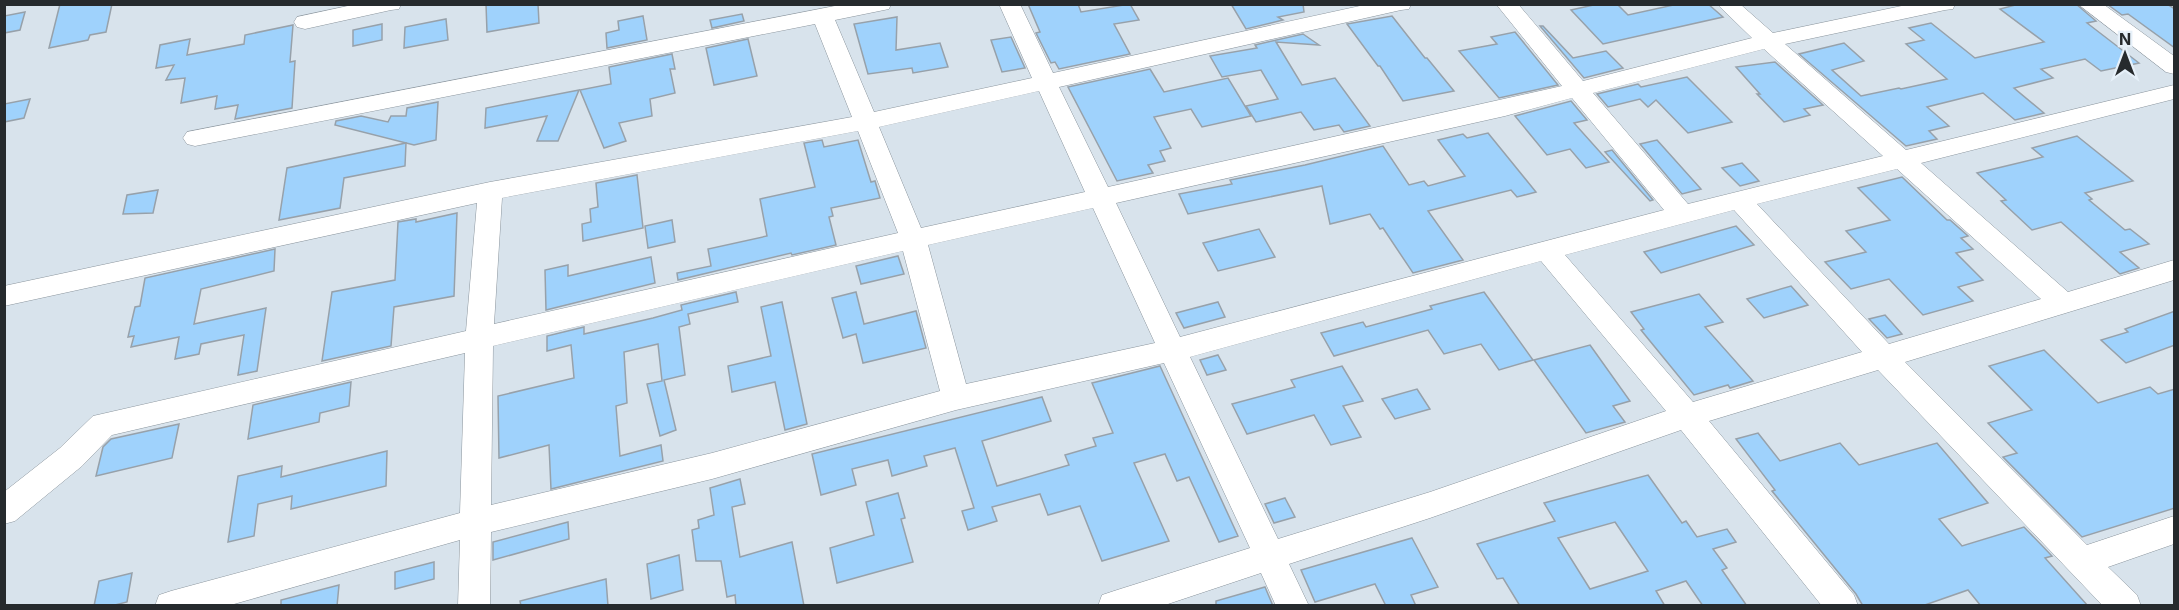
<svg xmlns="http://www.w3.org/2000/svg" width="2179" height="610" font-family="Inter,sans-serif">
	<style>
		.building { fill: #9fd2fc; stroke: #97a1aa; stroke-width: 1.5; fill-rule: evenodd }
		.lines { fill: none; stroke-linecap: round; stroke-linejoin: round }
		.minor-casing { stroke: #8b959d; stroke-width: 1 }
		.minor { fill: #fff; fill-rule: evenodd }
	</style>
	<rect width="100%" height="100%" fill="#d8e3ec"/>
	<g class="building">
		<path d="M60 4H112L106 32 90 35 88 40 49 48Z"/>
		<path d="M486 4H538L539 23 487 32Z"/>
		<path d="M1028 4H1078L1081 12 1130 4 1139 20 1114 24 1130 54 1059 69 1055 62 1051 63 1036 33 1040 32Z"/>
		<path d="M1231 4H1303L1304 12 1278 17 1283 20 1246 29Z"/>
		<path d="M1598 4H1617L1628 15 1678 4H1708L1723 17 1603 44 1571 10Z"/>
		<path d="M2019 4H2076L2096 21 2087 23 2139 63 2101 71 2085 59 2041 69 2053 78 2014 88 2044 113 2015 120 1983 93 1927 107 1949 126 1929 131 1937 139 1906 146 1799 54 1844 43 1864 61 1832 70 1861 96 1899 88 1901 89 1947 79 1906 44 1924 40 1909 28 1931 23 1975 58 2044 42 2000 9Z"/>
		<path d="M2107 4H2167L2175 9V48L2128 14 2122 15Z"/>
		<path d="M25 12 20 30 4 33V16Z"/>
		<path d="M742 14 744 21 712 28 710 20Z"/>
		<path d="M643 16 647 40 607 48 606 33 619 30 618 21Z"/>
		<path d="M1392 16 1425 58H1427L1454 91 1403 101 1380 66H1378L1347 24Z"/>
		<path d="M897 17 896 50 940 43 948 67 913 73 912 68 868 74 854 24Z"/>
		<path d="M446 19 448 40 404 48 405 27Z"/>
		<path d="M382 24V40L353 46V30Z"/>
		<path d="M293 25 290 62 295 61 292 108 235 119 238 105 215 109 217 96 181 103 185 78 166 80 174 65 156 68 160 45 190 39 187 55 244 44 245 35Z"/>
		<path d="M1540 26H1543L1573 58 1606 51 1623 68 1584 78Z"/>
		<path d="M1515 32 1558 85 1499 98 1459 51 1497 44 1491 37Z"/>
		<path d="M1303 34 1319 45 1276 42 1302 85 1335 78 1370 126 1344 132 1339 125 1314 130 1301 112 1256 122 1246 106 1278 99 1261 70 1222 77 1210 56 1257 48 1255 45Z"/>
		<path d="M1011 37 1025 68 1002 72 991 40Z"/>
		<path d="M748 39 757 76 714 85 706 48Z"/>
		<path d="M672 54 675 69H670L675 93 650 99 652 116 619 123 626 141 604 148 580 90 611 84 609 67Z"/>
		<path d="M1775 62 1823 105 1804 109 1810 115 1784 122 1757 94H1760L1736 67Z"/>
		<path d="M1150 69 1164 92 1228 78 1251 116 1202 127 1191 109 1154 117 1171 148 1160 151 1165 161 1148 165 1153 173 1117 181 1068 87Z"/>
		<path d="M1687 77 1732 122 1688 133 1656 100 1648 107 1640 99 1608 107 1597 94 1638 84 1641 87Z"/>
		<path d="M579 90 558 141H537L547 116 485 128 486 108Z"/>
		<path d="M30 99 24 118 4 122V104Z"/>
		<path d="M1571 101 1587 120 1574 123 1609 162 1586 168 1570 149 1547 155 1515 116Z"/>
		<path d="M438 102 436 140 414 145 335 125 336 121 361 116 388 122 391 116H406L407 108Z"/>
		<path d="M1488 133 1536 192 1517 197 1511 190 1428 211 1463 260 1413 273 1383 228 1380 229 1370 214 1330 224 1322 186 1188 214 1179 194 1232 184 1230 180 1305 165 1383 146 1409 185 1424 181 1428 186 1465 176 1438 140 1463 134 1467 138Z"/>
		<path d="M2077 136 2133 181 2085 193 2092 199 2089 200 2125 230 2130 229 2149 244 2120 252 2139 268 2120 274 2061 222 2032 230 2001 201 2006 200 1977 173 2043 157 2032 148Z"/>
		<path d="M822 140 824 147 858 140 871 182 875 181 880 198 831 208 833 216 829 217 836 245 792 255 791 253 678 280 677 273 711 266 708 249 767 236 760 199 815 187 804 143Z"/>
		<path d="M1657 140 1701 189 1682 194 1640 144Z"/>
		<path d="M406 143 405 166 344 178 340 208 279 220 287 168Z"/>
		<path d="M1612 150 1653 200 1650 201 1605 152Z"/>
		<path d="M1742 163 1759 181 1740 186 1722 168Z"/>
		<path d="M637 175 643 228 583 241 582 224 591 222 590 209 598 207 596 183Z"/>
		<path d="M1902 177 1947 220H1950L1968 236 1961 238 1973 249 1956 253 1983 280 1958 287 1973 301 1923 315 1889 279 1851 289 1825 262 1866 252 1846 231 1890 220 1858 188Z"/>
		<path d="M158 190 153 213 123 214 127 195Z"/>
		<path d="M457 213 454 296 394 307 391 346 322 361 332 292 395 280 398 222 416 219V222Z"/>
		<path d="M672 220 675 242 648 248 645 226Z"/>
		<path d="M1736 226 1754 245 1661 273 1644 252Z"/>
		<path d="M1259 229 1275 257 1218 271 1203 243Z"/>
		<path d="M275 249 274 271 201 289 194 324 266 308 257 371 238 375 244 335 201 344 199 354 175 359 179 337 131 347 134 336 128 337 135 307 140 306 145 278Z"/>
		<path d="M898 256 904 274 861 284 856 266Z"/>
		<path d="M651 257 655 283 546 310 545 270 568 265V276Z"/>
		<path d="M1791 286 1808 305 1764 318 1747 299Z"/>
		<path d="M736 292 738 302 688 314 690 324 679 327 685 375 664 380 676 430 660 436 647 384 662 381 658 344 624 352 627 403 616 406 620 456 661 445 663 461 551 489 549 445 499 458 498 396 574 378 571 345 547 351V336L584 327V334L653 318 682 310 681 305Z"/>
		<path d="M856 292 864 324 916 311 926 348 863 363 856 334 843 338 832 298Z"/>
		<path d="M1484 292 1533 360 1499 370 1481 344 1444 354 1428 330 1334 356 1321 333 1363 322 1366 327 1432 309 1430 306Z"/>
		<path d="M1699 294 1723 322 1705 327 1753 381 1730 388 1728 385 1694 395 1641 330 1644 329 1631 312Z"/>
		<path d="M782 302 807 424 785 430 775 382 732 392 728 366 771 356 761 307Z"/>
		<path d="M1218 302 1225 317 1184 328 1176 313Z"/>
		<path d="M2175 311V345L2126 363 2101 340 2128 332 2125 329Z"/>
		<path d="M1885 315 1902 334 1887 338 1869 319Z"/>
		<path d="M1590 345 1630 401 1613 406 1625 422 1586 433 1534 360Z"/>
		<path d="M2044 350 2098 403 2150 387 2158 394 2175 389V508L2082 537 2003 457 2017 453 1988 423 2032 410 1989 366Z"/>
		<path d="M1218 355 1226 370 1207 375 1200 360Z"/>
		<path d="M1160 366 1238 536 1219 542 1189 477 1177 481 1165 454 1134 463 1169 541 1102 561 1080 506 1048 515 1040 494 992 507 997 521 968 530 962 511 974 508 955 448 924 456 927 466 892 476 888 460 852 469 856 485 821 495 812 454 1042 397 1051 421 982 441 997 486 1069 465 1065 455 1096 446 1093 438 1113 433 1092 383Z"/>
		<path d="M1342 366 1363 401 1343 406 1361 437 1331 445 1314 415 1247 434 1232 404 1295 387 1291 380Z"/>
		<path d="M351 382 349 406 320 413 319 422 248 439 253 405Z"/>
		<path d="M1417 389 1430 409 1395 419 1382 399Z"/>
		<path d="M179 424 172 458 96 476 103 447 111 439Z"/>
		<path d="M1758 433 1780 461 1840 443 1859 465 1937 443 1988 503 1939 519 1962 546 2024 527 2052 556 2045 558 2088 606H1981L1968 590 1922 606H1863L1856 594 1772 491 1775 490 1736 439Z"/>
		<path d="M387 451 386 486 291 509 292 496 258 504 254 536 228 542 238 476 282 466 281 477Z"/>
		<path d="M1648 475 1682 523 1686 521 1697 537 1727 529 1736 542 1713 549 1727 568 1722 570 1747 606H1703L1686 581 1656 591 1665 606H1520L1503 578 1497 579 1477 544 1555 521 1544 503ZM1615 522 1648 571 1590 589 1558 538Z"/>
		<path d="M740 479 745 504 732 507 740 557 792 542 804 606H736L735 595 727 597 721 561H696L692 530 699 528 698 520 714 515 710 488Z"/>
		<path d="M898 493 905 518 901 519 913 562 837 583 830 548 874 535 866 502Z"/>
		<path d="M1285 498 1295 517 1274 523 1265 504Z"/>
		<path d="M568 522 569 539 493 560V542Z"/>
		<path d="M1412 538 1438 587 1411 595 1416 606H1386L1375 584 1315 602 1301 570Z"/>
		<path d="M679 555 683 590 651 599 647 564Z"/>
		<path d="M434 562V579L395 589V572Z"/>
		<path d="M132 573 127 602 111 606H94L99 581Z"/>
		<path d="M606 579 608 606H521L520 601Z"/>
		<path d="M339 585 337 606H281V600Z"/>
		<path d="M1265 587 1273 606H1216V601Z"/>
	</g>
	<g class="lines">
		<defs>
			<g id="minor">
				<path d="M357 4H401L399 9 391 10 305 29 297 27 294 22 297 17Z"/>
				<path d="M845 4H891L889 9 835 20 874 112 1032 78 999 4H1020L1053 73 1369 4H1411L1409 9 1401 10 1059 87 1108 187 1562 86 1496 4H1518L1583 81 1752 38 1717 4H1740L1773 33 1911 4H1955L1953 9 1945 10 1785 44 1906 150 2174 85V99L1921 163 2068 292 2174 260V280L1905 362 2087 545 2174 516V544L2108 567 2137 595 2141 606H2103L1878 370 1709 421 1854 595 1858 606H1822L1681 430 1430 518 1289 564 1309 606H1276L1261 573 1162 606H1098L1102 595 1114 591 1250 548 1164 363 956 410 712 479 491 532 490 606H458L460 540 227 606H155L159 595 171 591 460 513 465 353 112 435 82 466 15 521 4 524V492L60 448 93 416 466 331 477 203 4 306V286L490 182 852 117 815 24 195 146 187 144 183 138 187 132ZM1764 49 1883 156 1688 204 1593 93ZM1039 91 1085 192 921 228 879 127ZM1572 98 1664 210 1180 337 1116 203 1505 116ZM858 131 898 233 494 324 502 198ZM1897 169 2041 299 1889 344 1757 204ZM1093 208 1155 343 966 384 928 245ZM1734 210 1862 352 1693 402 1565 255ZM903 251 940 391 712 453 491 505 493 346ZM1541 261 1666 411 1430 492 1278 539 1190 357Z"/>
				<path d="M2078 4H2103L2174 56V74L2166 72Z"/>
			</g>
		</defs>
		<use href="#minor" class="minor-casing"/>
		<use href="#minor" class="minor"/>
	</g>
	<rect width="2179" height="610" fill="none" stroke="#262a2d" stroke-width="12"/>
	<g transform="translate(2125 54)" stroke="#e6f0f9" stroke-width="4.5" paint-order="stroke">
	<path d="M0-4.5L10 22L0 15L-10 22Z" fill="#262a2d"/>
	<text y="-9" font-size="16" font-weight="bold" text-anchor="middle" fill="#262a2d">N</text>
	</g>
</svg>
